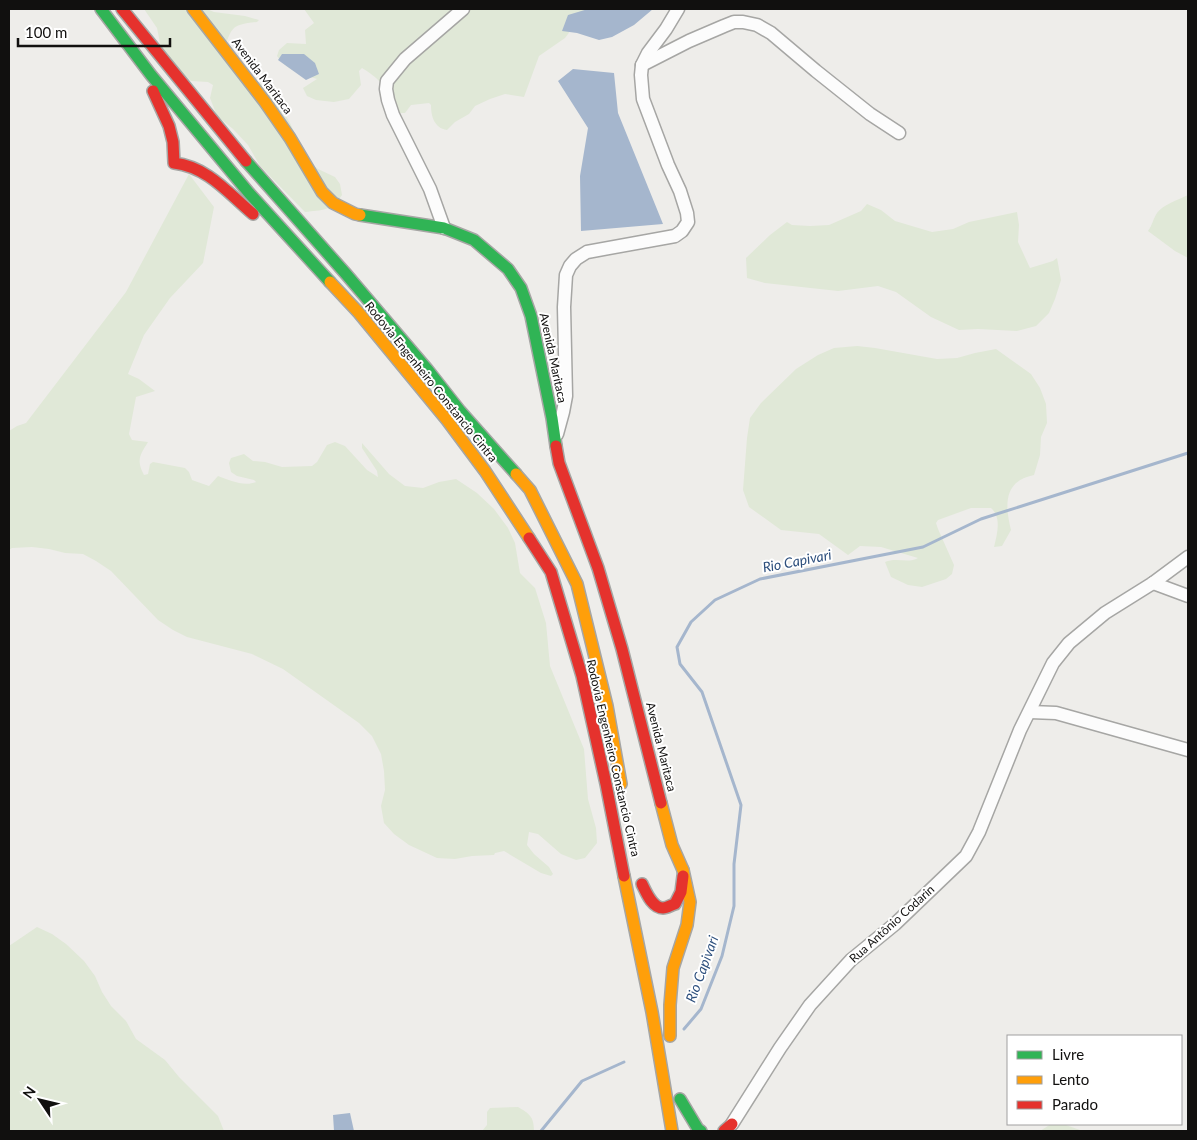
<svg xmlns="http://www.w3.org/2000/svg" width="1197" height="1140" font-family="Lato,sans-serif">
	<style>
		.green { fill: #e0e8d7 }
		.water { fill: #a5b6cd }
		.lines { fill: none; stroke-linecap: round; stroke-linejoin: round }
		.stream { stroke: #a5b6cd; stroke-width: 3 }
		.street-casing { stroke: #a6a6a4; stroke-width: 15 }
		.fast-casing { stroke: #a6a6a4; stroke-width: 14 }
		.slow-casing { stroke: #a6a6a4; stroke-width: 14 }
		.jam-casing { stroke: #a6a6a4; stroke-width: 14 }
		.street { stroke: #fcfcfc; stroke-width: 12 }
		.fast { stroke: #30b455; stroke-width: 11 }
		.slow { stroke: #ff9f0a; stroke-width: 11 }
		.jam { stroke: #e5322d; stroke-width: 11 }
		.labels { text-anchor: middle; stroke-width: 4; stroke-linejoin: round; paint-order: stroke }
		.street-label { font-size: 12px; fill: #11100f; stroke: #fff }
		.water-label { font-size: 14px; font-style: italic; fill: #2d4f7d; stroke: #fff }
	</style>
	<rect width="100%" height="100%" fill="#eeedea"/>
	<g class="green">
		<path d="M144 9H207L214 12 245 16 259 20 257 22C230 25 233 27 223 51L234 67 264 86 274 96 290 123 307 160 318 169 335 177 340 184 342 195C332 211 322 210 305 212L260 166 248 145 233 129 217 116 210 98 213 85 208 82 191 81 162 53 157 28Z"/>
		<path d="M304 9H586L587 16 577 22 565 38 539 56 524 97 505 94 490 99 475 106 469 114 455 122 447 130C434 128 431 116 431 105L429 103 411 105 405 113H399C387 91 385 82 362 68L359 71 361 85 349 99 334 102 316 100 307 96 303 88 317 79C300 74 288 71 277 56L279 50 287 43 306 44 305 30 314 23Z"/>
		<path d="M189 174 214 207 203 263 170 298 144 335 128 374 139 379 155 391 136 397 129 434 132 440 148 442C140 455 136 460 144 475L148 474 150 464 153 462 185 468 189 472 192 480 209 486 218 476C229 480 244 487 256 482L254 480 237 476 231 472 229 463 231 458 244 454 253 461 265 462 282 467 312 466 317 462 327 445 335 442 345 446 367 470 378 477 377 471 362 448V443L389 474 405 486 423 488 439 482 456 479 477 493 494 509 508 528 515 543 520 573 535 588 546 623 550 666 584 749 588 799 596 828 597 843 585 858 576 860 561 854 538 834 529 832 527 845 534 854 549 867 553 874 551 876 541 873 504 851 495 853 494 855 472 856 455 859 437 858 409 845 394 834 384 823 381 806 385 790 384 771 381 754 372 736 359 723 283 669 252 654 187 637 173 630 158 620 111 571 96 561 83 554 65 553 49 549 32 547 12 548 9 550V431L17 426 26 423 126 292Z"/>
		<path d="M1188 195V258L1175 251 1148 231C1152 226 1153 219 1157 213 1164 204 1178 200 1188 195Z"/>
		<path d="M867 204 881 210 895 221 932 232 953 229 969 222 1017 212 1019 225 1018 242 1030 268 1053 261 1057 258 1061 280 1055 299 1049 313 1036 326 1017 331 978 329 959 330 931 317 896 292 878 286 838 291 765 283 747 278 746 258 770 235 787 222 792 225 810 226 829 225 861 211Z"/>
		<path d="M857 346 875 348 937 359 957 358 975 353 996 349 1031 374 1040 388 1046 404 1047 423 1041 437 1040 455 1034 475C1003 481 1005 506 1011 530L1002 546 994 547C997 534 1002 518 991 508H971L938 520 936 523 938 529 954 565 952 574 946 579 922 587 908 585 891 577 885 562C897 557 908 564 918 558L881 547 860 546 848 555 819 534 781 530 749 507 743 490 747 438 750 418 761 403 796 369 818 355 834 348Z"/>
		<path d="M37 927 52 934 66 944 84 961 95 976 102 992 111 1006 126 1021 136 1039 165 1060 179 1077 218 1116 224 1131H9V946Z"/>
		<path d="M518 1107C530 1114 534 1117 534 1131H482L487 1125V1112L490 1108Z"/>
		<path d="M1051 1124H1063L1080 1130V1131H1040Z"/>
	</g>
	<g class="water">
		<path d="M588 9H653L634 25 612 37 599 40 577 33 562 31 568 15Z"/>
		<path d="M304 54 315 63 319 74 306 80 278 60 282 54Z"/>
		<path d="M573 69 614 73 618 113 663 224 581 231 580 176 588 128 558 81Z"/>
		<path d="M350 1113 354 1131H334L333 1115Z"/>
	</g>
	<g class="lines">
		<g class="stream">
			<path d="M684 1029 701 1009 722 956 734 906V864L741 805 702 692 680 664 677 647 691 622 715 600 760 579 923 547 981 519 1188 453"/>
			<path d="M541 1131 582 1081 624 1062"/>
		</g>
		<defs>
			<g id="street">
				<path d="M642 65 689 41 724 26 734 22H743L757 25 771 33 816 71 870 114 899 133"/>
				<path d="M444 228 430 189 393 115 388 100 386 89 387 81 405 59 463 9"/>
				<path d="M557 434 563 412 566 396 564 307 566 275 570 266 576 259 587 252 675 236 682 231 688 222 687 213 680 191 668 165 643 99 641 75 642 65 648 53 666 29 678 9"/>
				<path d="M1153 583 1188 596"/>
				<path d="M1030 712 1056 713 1188 750"/>
				<path d="M732 1124 780 1048 810 1005 851 960 895 924 966 856 979 832 1020 730 1053 663 1069 643 1105 613 1153 583 1188 557"/>
			</g>
			<g id="fast">
				<path d="M101 9 151 75 249 193 330 282"/>
				<path d="M246 161 346 274 427 369 460 411 516 474"/>
				<path d="M360 215 444 228 474 240 508 269 521 288 531 316 552 418 556 446"/>
				<path d="M680 1099 698 1129 701 1131"/>
			</g>
			<g id="slow">
				<path d="M193 9 265 102 290 138 322 192 333 203 355 214 360 215"/>
				<path d="M330 282 359 313 447 420 485 471 529 538"/>
				<path d="M516 474 530 490 577 584 607 706 621 784"/>
				<path d="M661 803 672 845 683 870"/>
				<path d="M624 876 652 1012 672 1131"/>
				<path d="M670 1036V1005L673 968 687 925 690 902 683 870"/>
			</g>
			<g id="jam">
				<path d="M122 9 246 161"/>
				<path d="M153 91 169 126 173 142 174 163C208 167 228 193 253 214"/>
				<path d="M556 446 559 463 598 568 622 649 661 803"/>
				<path d="M529 538 551 572 582 676 606 784 624 876"/>
				<path d="M642 884C646 892 652 908 663 908 667 908 671 905 675 904L681 892 683 876"/>
				<path d="M724 1131 732 1124"/>
			</g>
		</defs>
		<use href="#street" class="street-casing"/>
		<use href="#fast" class="fast-casing"/>
		<use href="#slow" class="slow-casing"/>
		<use href="#jam" class="jam-casing"/>
		<use href="#street" class="street"/>
		<use href="#fast" class="fast"/>
		<use href="#slow" class="slow"/>
		<use href="#jam" class="jam"/>
	</g>
	<g class="labels">
		<g class="street-label">
			<text transform="translate(262 76) rotate(53)" y="4">Avenida Maritaca</text>
			<text transform="translate(553 358) rotate(78)" y="4">Avenida Maritaca</text>
			<text transform="translate(431 382) rotate(51)" y="4">Rodovia Engenheiro Constancio Cintra</text>
			<text transform="translate(661 747) rotate(76)" y="4">Avenida Maritaca</text>
			<text transform="translate(613 758) rotate(77)" y="4">Rodovia Engenheiro Constancio Cintra</text>
			<text transform="translate(892 924) rotate(-42)" y="4">Rua Antônio Codarin</text>
		</g>
		<g class="water-label">
			<text transform="translate(797 561) rotate(-11)" y="5">Rio Capivari</text>
			<text transform="translate(702 969) rotate(-70)" y="5">Rio Capivari</text>
		</g>
	</g>
	<rect width="1197" height="1140" fill="none" stroke="#11100f" stroke-width="20"/>
	<rect x="1007" y="1035" width="175" height="90" fill="#ffffff" stroke="#a09f9f"/>
	<rect x="1017" y="1051" width="25" height="8" fill="#30b455" stroke="#a09f9f"/>
	<text x="1052" y="1060" font-size="15" fill="#11100f">Livre</text>
	<rect x="1017" y="1076" width="25" height="8" fill="#ff9f0a" stroke="#a09f9f"/>
	<text x="1052" y="1085" font-size="15" fill="#11100f">Lento</text>
	<rect x="1017" y="1101" width="25" height="8" fill="#e5322d" stroke="#a09f9f"/>
	<text x="1052" y="1110" font-size="15" fill="#11100f">Parado</text>
	<g transform="translate(40 1100) rotate(305)" stroke="#ffffff" stroke-width="4" paint-order="stroke">
	<path d="M0-4L9 19L0 12L-9 19Z" fill="#11100f"/>
	<text y="-8" font-size="14" font-weight="bold" text-anchor="middle" fill="#11100f">N</text>
	</g>
	<path d="M18 38v8h152v-8" fill="none" stroke="#11100f" stroke-width="2.5"/>
	<text x="25" y="38" font-size="15" fill="#11100f" stroke="#ffffff" stroke-width="4" paint-order="stroke">100 m</text>
</svg>
